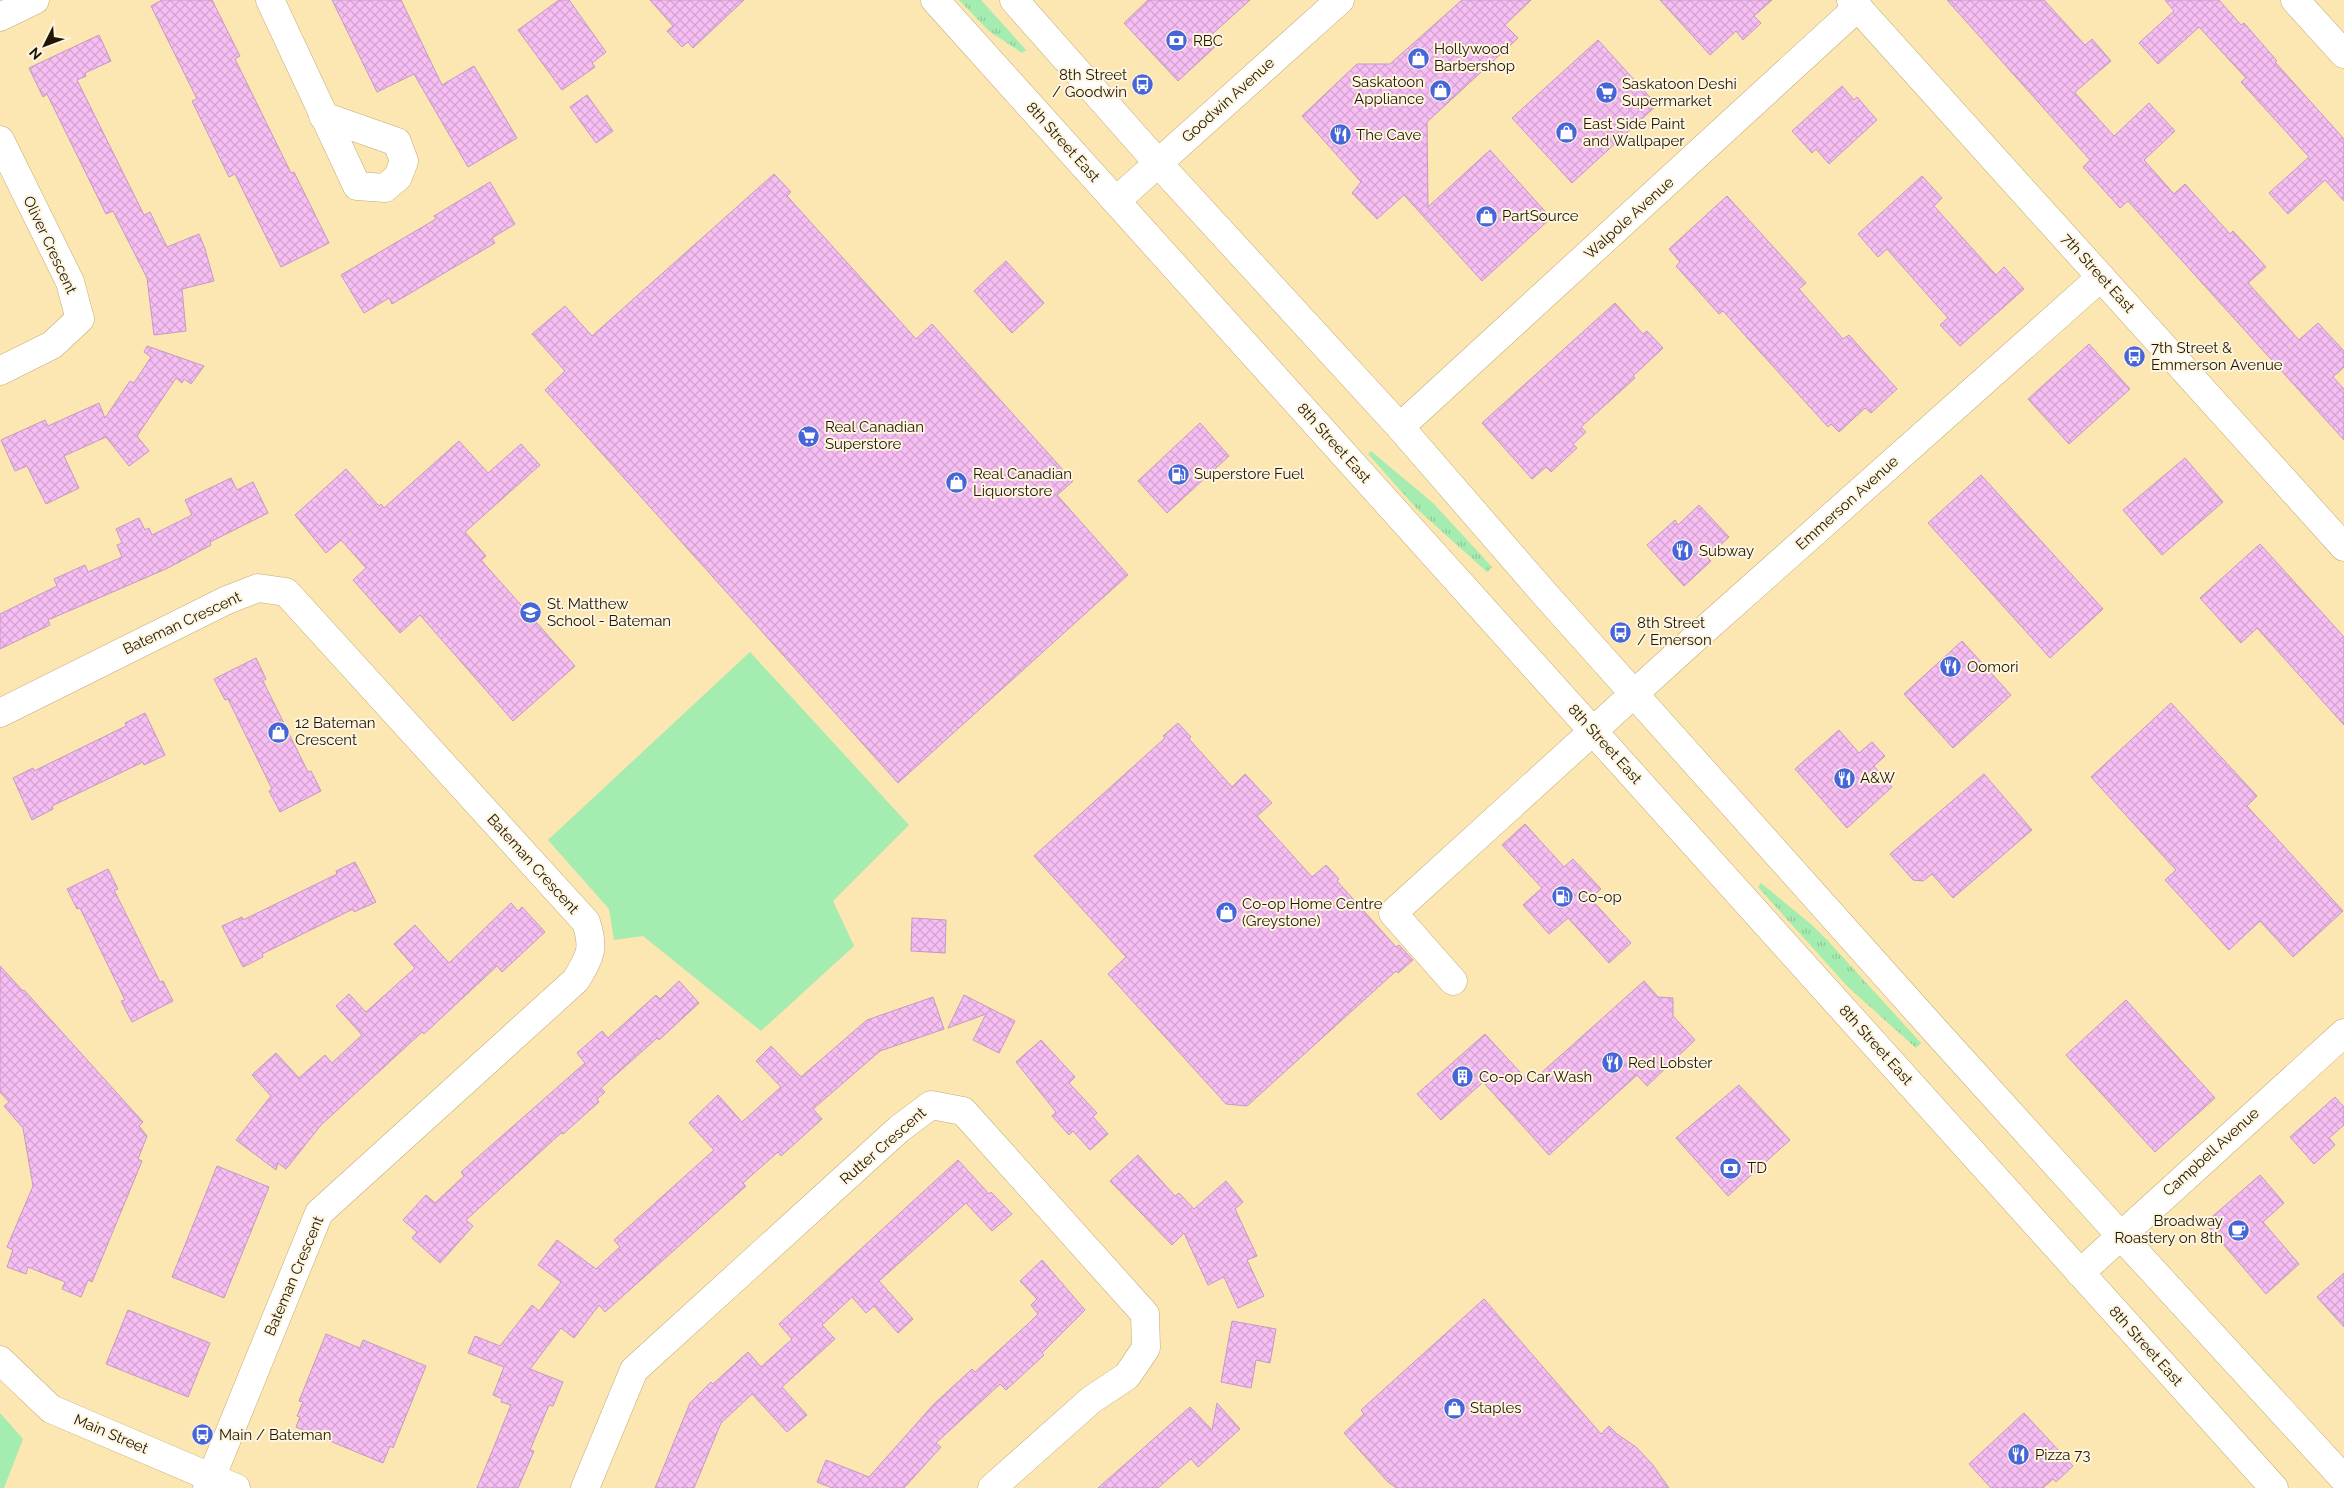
<svg xmlns="http://www.w3.org/2000/svg" width="2344" height="1488" font-family="Raleway,sans-serif">
	<style>
		.grass { fill: url(#grass-tufts) }
		.park { fill: #a5ecb0 }
		.building { fill: url(#building-cross-hatch); stroke: #c59ac2 }
		.lines { fill: none; stroke-linecap: round; stroke-linejoin: round }
		.minor-casing { stroke: #c1ac78; stroke-width: 29 }
		.tertiary-casing { stroke: #c1ac78; stroke-width: 29 }
		.secondary-casing { stroke: #c1ac78; stroke-width: 29 }
		.minor { stroke: #fff; stroke-width: 28 }
		.tertiary { stroke: #fff; stroke-width: 28 }
		.secondary { stroke: #fff; stroke-width: 28 }
		.labels { text-anchor: middle; stroke-width: 4; stroke-linejoin: round; paint-order: stroke }
		.poi-label { font-size: 15px; fill: #1f1703; stroke: #fef5e0; text-anchor: start }
		.street-label { font-size: 15px; fill: #1f1703; stroke: #fef5e0 }
	</style>
	<defs>
		<pattern id="grass-tufts" width="24" height="20" patternUnits="userSpaceOnUse" patternTransform="scale(1.25)"><rect width="24" height="20" fill="#a5ecb0"/><path d="M3 7l-1-3M5 7V3M7 7l1-3M15 17l-1-3M17 17v-4M19 17l1-3" fill="none" stroke="#8eca96"/></pattern>
		<pattern id="building-cross-hatch" width="8" height="8" patternUnits="userSpaceOnUse" patternTransform="scale(1.25)"><rect width="8" height="8" fill="#f7bef4"/><path d="M0 0l8 8M0 8l8-8" fill="none" stroke="#d3a3d0"/></pattern>
	</defs>
	<rect width="100%" height="100%" fill="#fce6b1"/>
	<g class="grass">
		<path d="M959 0H981L1026 50 1022 53 989 31Z"/>
		<path d="M1371 451 1433 503 1492 567 1487 572 1417 509 1368 454Z"/>
		<path d="M1761 883 1812 925 1828 941 1921 1043 1916 1048 1848 987 1758 887Z"/>
	</g>
	<g class="park">
		<path d="M750 652 909 825 833 901 854 946 761 1031 643 936 614 940 609 909 548 840Z"/>
		<path d="M0 1413 23 1439 4 1488H0Z"/>
	</g>
	<g class="building">
		<path d="M162 0H212L240 56 235 59 291 173 294 172 329 243 281 267 235 174 229 177 192 101 197 99 151 6Z"/>
		<path d="M332 0H401L442 85 474 66 517 138 468 167 414 74 377 92Z"/>
		<path d="M559 0H569L606 52 592 63 595 67 562 90 518 30Z"/>
		<path d="M650 0H744L693 48 688 42 682 47 667 31 673 26Z"/>
		<path d="M1148 0H1250L1209 37 1217 45 1178 81 1124 23Z"/>
		<path d="M1462 0H1531L1505 25 1518 38 1427 122 1428 207 1490 150 1551 218 1482 281 1404 195 1377 219 1352 193 1361 182 1302 116 1357 64H1390Z"/>
		<path d="M1660 0H1772L1754 16 1761 23 1743 40 1736 31 1710 55Z"/>
		<path d="M1947 0H2044L2085 45 2092 39 2111 61 2075 92 2076 94 2114 136 2149 103 2175 131 2144 160 2174 194 2185 184 2230 234 2233 231 2266 267 2248 283 2299 340 2318 323 2344 351V367L2333 377 2344 389V440L2128 201 2120 208 2083 167 2090 160Z"/>
		<path d="M2165 0H2219L2241 25 2244 23 2277 61 2275 62 2344 139V201L2325 180 2288 214 2269 193 2309 157 2241 82 2246 78 2199 27 2158 64 2139 43 2174 11Z"/>
		<path d="M99 35 111 61 85 73 86 76 77 80 144 215 150 212 167 247 199 234 205 249 214 281 182 289 186 331 154 335 147 278 113 211 106 214 47 94 43 97 29 68Z"/>
		<path d="M1598 40 1657 105 1572 183 1512 118Z"/>
		<path d="M1842 86 1854 100 1857 97 1877 120 1829 164 1816 149 1812 153 1792 131Z"/>
		<path d="M587 95 613 131 596 143 570 107Z"/>
		<path d="M774 174 791 192 787 196 916 339 932 324 1073 481 1057 495 1128 575 898 783 545 390 565 371 532 334 565 306 592 336Z"/>
		<path d="M1922 176 1942 198 1934 206 1996 275 2004 267 2024 289 1960 346 1940 325 1948 318 1887 249 1878 257 1858 234Z"/>
		<path d="M490 182 515 224 492 238 495 243 392 304 389 298 364 313 341 275 436 219 434 216Z"/>
		<path d="M1727 196 1806 283 1799 289 1843 339 1849 335 1897 389 1871 413 1865 408 1839 432 1831 424 1828 427 1723 311 1719 314 1676 266 1680 262 1669 249Z"/>
		<path d="M1006 261 1044 303 1012 333 974 291Z"/>
		<path d="M1615 303 1643 334 1647 331 1663 348 1633 376 1635 378 1581 427 1586 432 1573 444 1577 448 1551 472 1546 467 1532 479 1482 423Z"/>
		<path d="M2089 344 2130 389 2069 444 2028 399Z"/>
		<path d="M147 346 204 366 191 384 184 379 182 383 176 378 137 436 149 451 129 466 106 437 64 456 79 488 46 504 27 466 15 471 1 440 45 420 48 426 99 403 105 418 130 381 134 383 151 357 144 352Z"/>
		<path d="M1200 423 1229 456 1167 513 1138 481Z"/>
		<path d="M459 441 488 473 521 444 540 465 465 532 486 556 481 560 575 666 513 721 420 615 400 633 353 580 366 568 341 540 326 553 295 515 346 469 379 506 381 504 384 508Z"/>
		<path d="M2185 458 2223 502 2162 555 2123 510Z"/>
		<path d="M1981 475 2103 609 2050 658 1928 523Z"/>
		<path d="M231 478 237 490 253 482 268 513 210 542 211 545 168 568 48 620 50 625 0 649V614L57 586 54 579 85 565 88 572 122 557 117 545 122 543 116 529 139 518 145 530 149 528 152 535 192 515 185 500Z"/>
		<path d="M1699 505 1729 537 1707 557 1711 561 1684 586 1647 545 1675 520 1678 525Z"/>
		<path d="M2260 544 2344 637V725L2257 628 2241 643 2200 598Z"/>
		<path d="M1962 641 2011 695 1953 748 1904 694Z"/>
		<path d="M256 658 266 679 263 681 308 772 311 771 321 791 280 812 269 791 272 789 228 699 225 700 214 679Z"/>
		<path d="M2171 703 2257 796 2247 806 2343 911 2293 957 2260 921 2229 950 2165 880 2176 870 2091 777Z"/>
		<path d="M145 713 165 755 144 765 143 762 52 806 53 809 32 820 13 778 33 768 34 771 126 726 125 723Z"/>
		<path d="M1178 723 1191 737 1189 739 1232 787 1245 774 1272 803 1257 816 1312 877 1326 865 1339 879 1337 881 1396 947 1399 945 1413 960 1398 973 1396 971 1247 1106 1226 1104 1108 974 1126 957 1034 856 1165 738 1163 736Z"/>
		<path d="M1839 730 1859 753 1872 742 1885 756 1874 766 1892 787 1847 828 1795 769Z"/>
		<path d="M1984 774 2032 830 1953 898 1932 874 1923 881 1913 880 1890 854Z"/>
		<path d="M1525 824 1564 867 1573 859 1601 889 1590 898 1631 943 1609 963 1568 918 1549 934 1523 905 1542 888 1502 845Z"/>
		<path d="M355 862 376 902 354 912 353 909 262 954 263 957 243 967 222 926 242 917 243 920 337 874 336 871Z"/>
		<path d="M108 869 118 889 114 890 160 982 163 981 173 1001 132 1022 121 1001 125 1000 80 908 77 909 67 889Z"/>
		<path d="M511 903 518 911 522 907 545 932 502 972 497 966 424 1034 422 1032 321 1125 286 1169 278 1163 276 1170 236 1140 271 1096 252 1075 276 1053 299 1078 325 1055 332 1063 362 1035 336 1006 349 994 366 1012 415 968 394 944 415 925 449 963Z"/>
		<path d="M912 918 946 920 945 953 911 951Z"/>
		<path d="M0 966 23 991 24 990 143 1122 139 1126 147 1136 138 1159 142 1161 118 1219 92 1282 88 1280 81 1297 62 1289 65 1282 28 1267 26 1274 7 1267 13 1250 7 1247 33 1186 23 1128 4 1106 9 1102 0 1092Z"/>
		<path d="M679 981 699 1003 659 1040 657 1038 601 1088 605 1092 597 1099 599 1102 563 1134 561 1133 466 1220 473 1226 440 1263 412 1238 417 1232 403 1220 426 1195 435 1203 464 1176 461 1172 585 1063 577 1053 602 1031 608 1038 656 995 660 999Z"/>
		<path d="M1644 981 1658 997 1673 998V1016L1695 1040 1647 1086 1637 1075 1549 1155 1483 1082 1441 1120 1417 1094 1485 1034 1530 1083Z"/>
		<path d="M964 995 1015 1021 999 1053 973 1040 986 1014 948 1028Z"/>
		<path d="M933 997 944 1029 880 1051 813 1109 822 1119 781 1156 778 1152 743 1183 746 1186 605 1312 599 1305 574 1338 561 1328 530 1369 563 1382 553 1406 549 1405 530 1450 534 1451 518 1488H477L511 1405 501 1402 502 1399 493 1395 504 1367 468 1353 475 1336 500 1346 532 1305 539 1311 561 1282 538 1265 557 1240 596 1269 620 1247 614 1240 714 1150 689 1123 718 1095 742 1122 781 1087 756 1061 771 1046 801 1077 867 1020Z"/>
		<path d="M2126 1000 2215 1098 2155 1152 2066 1055Z"/>
		<path d="M1041 1040 1075 1077 1069 1083 1097 1113 1093 1117 1108 1134 1090 1150 1073 1131 1069 1135 1052 1116 1056 1112 1016 1062Z"/>
		<path d="M1739 1085 1790 1140 1728 1196 1676 1138Z"/>
		<path d="M2335 1097 2344 1107V1125L2329 1138 2335 1145 2314 1164 2290 1137Z"/>
		<path d="M1138 1155 1175 1196 1179 1193 1194 1209 1226 1181 1243 1202 1235 1209 1257 1256 1247 1260 1264 1296 1238 1308 1224 1277 1208 1285 1184 1233 1172 1245 1110 1181Z"/>
		<path d="M958 1160 989 1194 991 1192 1012 1214 992 1231 966 1203 879 1281 913 1319 898 1333 874 1306 866 1313 852 1297 822 1325 835 1339 782 1387 807 1415 787 1432 752 1394 721 1423 694 1488H655L690 1403 711 1382 713 1384 748 1352 761 1367 792 1339 779 1324Z"/>
		<path d="M217 1166 269 1187 224 1298 172 1277Z"/>
		<path d="M2260 1175 2284 1203 2263 1222 2299 1264 2266 1294 2205 1223Z"/>
		<path d="M1042 1260 1085 1310 1042 1353 1044 1355 1006 1390 1000 1384 936 1443 941 1447 904 1488H832L817 1482 826 1460 869 1477 934 1404 972 1369 975 1372 1029 1323 1038 1314 1031 1305 1037 1299 1020 1281Z"/>
		<path d="M2344 1273V1327L2317 1297Z"/>
		<path d="M1484 1299 1601 1434 1609 1426 1617 1434 1636 1447 1652 1464 1669 1488H1396L1387 1481 1344 1433 1364 1414 1361 1410Z"/>
		<path d="M128 1310 210 1343 188 1397 106 1364Z"/>
		<path d="M1232 1321 1276 1329 1270 1363 1256 1360 1251 1388 1221 1382Z"/>
		<path d="M326 1334 360 1348 363 1340 426 1366 393 1448 390 1446 383 1463 296 1427 300 1417 297 1416 303 1402 299 1401Z"/>
		<path d="M1217 1403 1240 1429 1198 1467 1191 1459 1158 1488H1098L1190 1407 1212 1430Z"/>
		<path d="M2024 1413 2073 1466 2056 1482 2053 1479 2043 1488H1991L1969 1464Z"/>
	</g>
	<g class="lines">
		<defs>
			<g id="minor">
				<path d="M270 0 357 186 385 188 398 177 404 161 397 142 323 116"/>
				<path d="M1851 0 2344 547"/>
				<path d="M2295 0 2344 54"/>
				<path d="M0 140 70 282 80 319 52 345 0 371"/>
				<path d="M1116 201 1340 0"/>
				<path d="M1400 427 1858 7"/>
				<path d="M0 713 227 600 258 588 286 592 586 922C595 950 590 956 576 980L319 1213 207 1488"/>
				<path d="M1453 981 1393 913 1692 641 2101 277"/>
				<path d="M2080 1273 2344 1033"/>
				<path d="M585 1488 634 1370 899 1129 931 1105 963 1111 1145 1314 1146 1348 1127 1376 1091 1400 992 1488"/>
			</g>
			<g id="tertiary">
				<path d="M0 17 35 0"/>
				<path d="M0 1360 51 1409 236 1488"/>
			</g>
			<g id="secondary">
				<path d="M935 0 2274 1488"/>
				<path d="M1014 0 1158 163 1400 427 1543 592 1931 1026 2120 1235 2344 1479"/>
			</g>
		</defs>
		<use href="#minor" class="minor-casing"/>
		<use href="#tertiary" class="tertiary-casing"/>
		<use href="#secondary" class="secondary-casing"/>
		<use href="#minor" class="minor"/>
		<use href="#tertiary" class="tertiary"/>
		<use href="#secondary" class="secondary"/>
	</g>
	<defs>
		<symbol id="bank-disc" viewBox="-11 -11 22 22"><circle r="9.5" fill="#4565d8" stroke="#fef5e0"/><path d="M-6-4H6V4H-6ZM0-2.3a2.3 2.3 0 1 0 0 4.6a2.3 2.3 0 1 0 0-4.6Z" fill="#fff"/></symbol>
		<symbol id="shop-disc" viewBox="-11 -11 22 22"><circle r="9.5" fill="#4565d8" stroke="#fef5e0"/><path d="M-5-2.5h2.3a2.7 3.5 0 0 1 5.4 0H5L5.5 6h-11ZM-1.5-2.5h3a1.5 2.3 0 0 0-3 0Z" fill="#fff"/></symbol>
		<symbol id="bus-disc" viewBox="-11 -11 22 22"><circle r="9.5" fill="#4565d8" stroke="#fef5e0"/><path d="M-5-6H5V4H4V6H2V4H-2V6H-4V4H-5ZM-3.5-4V0h7V-4ZM-3.5 1.2v1.5H-2V1.2ZM2 1.2v1.5H3.5V1.2Z" fill="#fff"/></symbol>
		<symbol id="supermarket-disc" viewBox="-11 -11 22 22"><circle r="9.5" fill="#4565d8" stroke="#fef5e0"/><path d="M-6-5.5h2.5l.6 2H6L4.5 2H-2.5L-4.4-4H-6ZM-1.5 3.2a1.3 1.3 0 1 0 .1 0ZM3 3.2a1.3 1.3 0 1 0 .1 0Z" fill="#fff"/></symbol>
		<symbol id="restaurant-disc" viewBox="-11 -11 22 22"><circle r="9.5" fill="#4565d8" stroke="#fef5e0"/><path d="M-5-6h1v4h1v-4h1v4h1v-4h1v5L-1.5 .5V6h-2V.5L-5-1ZM5-6V6H3V1.5H1.5Q1.5-4 5-6Z" fill="#fff"/></symbol>
		<symbol id="fuel-disc" viewBox="-11 -11 22 22"><circle r="9.5" fill="#4565d8" stroke="#fef5e0"/><path d="M-5.5-6h7V0h2V4h1.3V-2.5L3-4.5l.8-.8L6-3V5H2.5V1h-1V6h-7ZM-4.2-4.7v3.2H.2V-4.7Z" fill="#fff"/></symbol>
		<symbol id="school-disc" viewBox="-11 -11 22 22"><circle r="9.5" fill="#4565d8" stroke="#fef5e0"/><path d="M0-5L7-2L0 1L-7-2ZM-4 1L0 2.5L4 1V4Q0 6-4 4Z" fill="#fff"/></symbol>
		<symbol id="building-disc" viewBox="-11 -11 22 22"><circle r="9.5" fill="#4565d8" stroke="#fef5e0"/><path d="M-4-6H4V6H1V3H-1V6H-4ZM-2.5-4.3h1.7v1.8h-1.7ZM.8-4.3h1.7v1.8H.8ZM-2.5-1h1.7V.8h-1.7ZM.8-1h1.7V.8H.8Z" fill="#fff"/></symbol>
		<symbol id="cafe-disc" viewBox="-11 -11 22 22"><circle r="9.5" fill="#4565d8" stroke="#fef5e0"/><path d="M-5.5-4.5H6V0H3Q3 3.5 0 3.5H-2.5Q-5.5 3.5-5.5 0ZM3-3.2v2h1.7v-2ZM-6 4.5H4V6H-6Z" fill="#fff"/></symbol>
	</defs>
	<g fill-rule="evenodd">
		<use href="#bank-disc" x="1164" y="28" width="25" height="25"/>
		<use href="#shop-disc" x="1406" y="46" width="25" height="25"/>
		<use href="#bus-disc" x="1130" y="72" width="25" height="25"/>
		<use href="#shop-disc" x="1428" y="78" width="25" height="25"/>
		<use href="#supermarket-disc" x="1594" y="80" width="25" height="25"/>
		<use href="#shop-disc" x="1554" y="120" width="25" height="25"/>
		<use href="#restaurant-disc" x="1328" y="122" width="25" height="25"/>
		<use href="#shop-disc" x="1474" y="204" width="25" height="25"/>
		<use href="#bus-disc" x="2122" y="344" width="25" height="25"/>
		<use href="#supermarket-disc" x="796" y="424" width="25" height="25"/>
		<use href="#fuel-disc" x="1166" y="462" width="25" height="25"/>
		<use href="#shop-disc" x="944" y="470" width="25" height="25"/>
		<use href="#restaurant-disc" x="1670" y="538" width="25" height="25"/>
		<use href="#school-disc" x="518" y="600" width="25" height="25"/>
		<use href="#bus-disc" x="1608" y="620" width="25" height="25"/>
		<use href="#restaurant-disc" x="1938" y="654" width="25" height="25"/>
		<use href="#shop-disc" x="266" y="720" width="25" height="25"/>
		<use href="#restaurant-disc" x="1832" y="766" width="25" height="25"/>
		<use href="#fuel-disc" x="1550" y="884" width="25" height="25"/>
		<use href="#shop-disc" x="1214" y="900" width="25" height="25"/>
		<use href="#restaurant-disc" x="1600" y="1050" width="25" height="25"/>
		<use href="#building-disc" x="1450" y="1064" width="25" height="25"/>
		<use href="#bank-disc" x="1718" y="1156" width="25" height="25"/>
		<use href="#cafe-disc" x="2226" y="1218" width="25" height="25"/>
		<use href="#shop-disc" x="1442" y="1396" width="25" height="25"/>
		<use href="#bus-disc" x="190" y="1422" width="25" height="25"/>
		<use href="#restaurant-disc" x="2006" y="1442" width="25" height="25"/>
	</g>
	<g class="labels">
		<g class="poi-label">
			<text x="1193" y="46">RBC</text>
			<text x="1434" y="54">Hollywood<tspan x="1434" dy="17">Barbershop</tspan></text>
			<text x="1127" y="80" text-anchor="end">8th Street<tspan x="1127" dy="17">/ Goodwin</tspan></text>
			<text x="1424" y="87" text-anchor="end">Saskatoon<tspan x="1424" dy="17">Appliance</tspan></text>
			<text x="1622" y="89">Saskatoon Deshi<tspan x="1622" dy="17">Supermarket</tspan></text>
			<text x="1583" y="129">East Side Paint<tspan x="1583" dy="17">and Wallpaper</tspan></text>
			<text x="1356" y="140">The Cave</text>
			<text x="1502" y="221">PartSource</text>
			<text x="2151" y="353">7th Street &amp;<tspan x="2151" dy="17">Emmerson Avenue</tspan></text>
			<text x="825" y="432">Real Canadian<tspan x="825" dy="17">Superstore</tspan></text>
			<text x="973" y="479">Real Canadian<tspan x="973" dy="17">Liquorstore</tspan></text>
			<text x="1194" y="479">Superstore Fuel</text>
			<text x="1699" y="556">Subway</text>
			<text x="547" y="609">St. Matthew<tspan x="547" dy="17">School - Bateman</tspan></text>
			<text x="1637" y="628">8th Street<tspan x="1637" dy="17">/ Emerson</tspan></text>
			<text x="1967" y="672">Oomori</text>
			<text x="295" y="728">12 Bateman<tspan x="295" dy="17">Crescent</tspan></text>
			<text x="1860" y="783">A&amp;W</text>
			<text x="1578" y="902">Co-op</text>
			<text x="1242" y="909">Co-op Home Centre<tspan x="1242" dy="17">(Greystone)</tspan></text>
			<text x="1628" y="1068">Red Lobster</text>
			<text x="1479" y="1082">Co-op Car Wash</text>
			<text x="1747" y="1173">TD</text>
			<text x="2223" y="1226" text-anchor="end">Broadway<tspan x="2223" dy="17">Roastery on 8th</tspan></text>
			<text x="1470" y="1413">Staples</text>
			<text x="219" y="1440">Main / Bateman</text>
			<text x="2035" y="1460">Pizza 73</text>
		</g>
		<g class="street-label">
			<text transform="translate(1228 100) rotate(-42)" y="5">Goodwin Avenue</text>
			<text transform="translate(1063 142) rotate(48)" y="5">8th Street East</text>
			<text transform="translate(1629 218) rotate(-42)" y="5">Walpole Avenue</text>
			<text transform="translate(50 245) rotate(65)" y="5">Oliver Crescent</text>
			<text transform="translate(2098 273) rotate(48)" y="5">7th Street East</text>
			<text transform="translate(1334 443) rotate(48)" y="5">8th Street East</text>
			<text transform="translate(1847 503) rotate(-42)" y="5">Emmerson Avenue</text>
			<text transform="translate(182 623) rotate(-25)" y="5">Bateman Crescent</text>
			<text transform="translate(1605 744) rotate(48)" y="5">8th Street East</text>
			<text transform="translate(533 864) rotate(48)" y="5">Bateman Crescent</text>
			<text transform="translate(1876 1045) rotate(48)" y="5">8th Street East</text>
			<text transform="translate(883 1146) rotate(-41)" y="5">Rutter Crescent</text>
			<text transform="translate(2211 1152) rotate(-42)" y="5">Campbell Avenue</text>
			<text transform="translate(294 1276) rotate(-67)" y="5">Bateman Crescent</text>
			<text transform="translate(2146 1346) rotate(48)" y="5">8th Street East</text>
			<text transform="translate(111 1434) rotate(23)" y="5">Main Street</text>
		</g>
	</g>
	<g transform="translate(45 45) rotate(228)" stroke="#fef5e0" stroke-width="4" paint-order="stroke">
	<path d="M0-4L9 19L0 12L-9 19Z" fill="#1f1703"/>
	<text y="-8" font-size="14" font-weight="bold" text-anchor="middle" fill="#1f1703">N</text>
	</g>
</svg>
